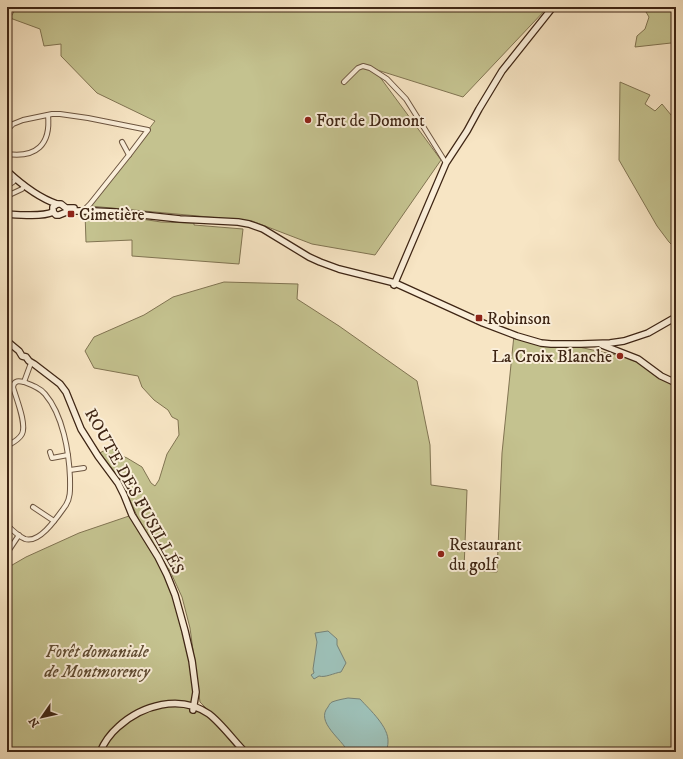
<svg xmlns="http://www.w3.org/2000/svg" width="683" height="759" font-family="'IM FELL DW Pica',serif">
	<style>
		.green { fill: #c4c28f; stroke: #817452 }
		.water { fill: #9dbfb6; stroke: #778175 }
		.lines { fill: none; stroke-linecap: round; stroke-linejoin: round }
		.street-casing { stroke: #6c5540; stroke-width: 6 }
		.secondary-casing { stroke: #3e2514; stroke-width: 8 }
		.street { stroke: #faeed9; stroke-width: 4 }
		.secondary { stroke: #faeed9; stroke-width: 5.5 }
		.poi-dot { fill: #8f2418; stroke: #faeed9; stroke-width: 1.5 }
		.labels { text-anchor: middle; stroke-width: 4; stroke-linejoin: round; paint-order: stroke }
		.poi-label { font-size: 17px; fill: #3e2514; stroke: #faeed9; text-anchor: start }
		.street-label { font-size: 17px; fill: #3e2514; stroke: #faeed9 }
		.park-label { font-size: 17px; font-style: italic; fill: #604c33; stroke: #faeed9 }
	</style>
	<rect width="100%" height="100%" fill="#f7e5c4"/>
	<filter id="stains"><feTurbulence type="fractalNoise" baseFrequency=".005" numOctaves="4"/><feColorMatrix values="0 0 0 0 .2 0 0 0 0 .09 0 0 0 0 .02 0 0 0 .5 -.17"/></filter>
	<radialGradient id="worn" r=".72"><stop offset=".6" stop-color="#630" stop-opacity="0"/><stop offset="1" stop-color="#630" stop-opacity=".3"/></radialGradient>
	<g class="green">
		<path d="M17 7H548L463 97 374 69 441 160 375 255 312 244 252 221 90 206 155 121 97 93 61 56V44L44 46 40 29 10 18Z"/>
		<path d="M643 7H676V41L671 43 635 47 637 36 645 29 649 17Z"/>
		<path d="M620 82 650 95 645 104 655 111 662 104 676 121V249L669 242 657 226 619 160Z"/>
		<path d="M85 213 115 215 161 222 194 223V225L243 229 239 264 132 256V240L86 242Z"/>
		<path d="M224 282 298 284 297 299 339 326 417 381 430 445 431 485 467 490 464 570 497 572 502 453 514 335 541 343 565 344 630 358 666 379 676 383V752H250L200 702 190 628 182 597 171 573 137 516 121 480 100 453 111 446 115 453 127 458 142 467 151 483 155 486 159 480 167 454 179 435 178 420 172 417 168 410 154 400 142 387 138 376 94 368 85 351 94 337 144 315 173 297Z"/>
		<path d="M132 515 175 595 196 692 192 700 241 752H7V568L26 557 79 533Z"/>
	</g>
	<g class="water">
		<path d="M328 631 337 639V645L346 663 341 672C334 673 325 678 319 676L314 679 311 675 314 673 313 669 317 642 315 633Z"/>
		<path d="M348 698 360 699C370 710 389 727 388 742 388 745 387 749 386 752H348C342 739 315 722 328 707 329 705 330 703 332 702 337 700 343 699 348 698Z"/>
	</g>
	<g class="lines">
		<defs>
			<g id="street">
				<path d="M344 82 358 68 363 66 370 68 387 79 406 99 446 163"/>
				<path d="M7 130 13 124 23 120 52 114H60L88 118 148 130 129 155 90 204 83 211"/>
				<path d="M122 142 129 155"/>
				<path d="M7 154C36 158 51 145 48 115"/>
				<path d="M7 186 13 182 16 179"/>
				<path d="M7 196 22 189 24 186"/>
				<path d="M7 446C12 443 19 440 22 434 27 424 16 398 13 387 14 380 19 381 24 382L31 363"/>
				<path d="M50 452 52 458 68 455"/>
				<path d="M70 470 84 468"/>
				<path d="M7 479H9"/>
				<path d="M33 507 54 521"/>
				<path d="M7 525C12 530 18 536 25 539 40 544 58 516 66 505 71 497 70 488 70 478 69 452 63 415 45 394 40 388 32 385 24 382"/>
				<path d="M7 553 19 535"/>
			</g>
			<g id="secondary">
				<path d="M7 171C20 183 39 198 57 204"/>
				<path d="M53 212 56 215H59L69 211H94L115 212 180 219 238 222 249 224 263 229 309 257 320 262 339 269 395 283 483 323 517 336 541 343 551 344H581L610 343 624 341 648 333 676 317"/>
				<path d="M53 212V207L57 204H61L66 208H74"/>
				<path d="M7 214C20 215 42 217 53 212"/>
				<path d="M394 285 446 163 467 131 479 109 502 71 553 7"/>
				<path d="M7 341 19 351 22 356 26 357 29 361 34 364 60 384 66 392 81 429 98 456 118 483 124 495 132 515 158 557 167 575 175 595 185 631 192 661 196 692 193 710"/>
				<path d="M602 345 638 359 661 376 676 383"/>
				<path d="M100 752C104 743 110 734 118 727 142 705 180 694 209 714 221 723 234 741 245 752"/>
			</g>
		</defs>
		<use href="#street" class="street-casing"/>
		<use href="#secondary" class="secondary-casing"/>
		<use href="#street" class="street"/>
		<use href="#secondary" class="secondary"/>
	</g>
	<g class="poi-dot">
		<circle cx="308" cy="120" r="4"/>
		<rect x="67" y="210" width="8" height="8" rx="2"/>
		<rect x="475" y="314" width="8" height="8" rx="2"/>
		<circle cx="620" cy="356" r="4"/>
		<circle cx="441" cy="554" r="4"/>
	</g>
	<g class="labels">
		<g class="poi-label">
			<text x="316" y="126">Fort de Domont</text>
			<text x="79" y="220">Cimetière</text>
			<text x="487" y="324">Robinson</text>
			<text x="612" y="362" text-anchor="end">La Croix Blanche</text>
			<text x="449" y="550">Restaurant<tspan x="449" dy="20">du golf</tspan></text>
		</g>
		<g class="street-label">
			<text transform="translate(135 491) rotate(61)" y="6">ROUTE DES FUSILLÉS</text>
		</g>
		<g class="park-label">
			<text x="97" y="657">Forêt domaniale<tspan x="97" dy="20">de Montmorency</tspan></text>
		</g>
	</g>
	<rect width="683" height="759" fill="none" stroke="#f7e5c4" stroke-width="24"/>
	<rect x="8" y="8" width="667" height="743" fill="none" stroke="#3e2514" stroke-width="2"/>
	<rect x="12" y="12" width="659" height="735" fill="none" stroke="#3e2514"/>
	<g transform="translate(42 717) rotate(236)" stroke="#faeed9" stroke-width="3" paint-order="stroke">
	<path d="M0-3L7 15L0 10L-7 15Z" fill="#3e2514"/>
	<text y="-6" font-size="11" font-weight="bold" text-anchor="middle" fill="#3e2514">N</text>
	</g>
	<rect width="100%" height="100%" filter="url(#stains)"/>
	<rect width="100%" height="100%" fill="url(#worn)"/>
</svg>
